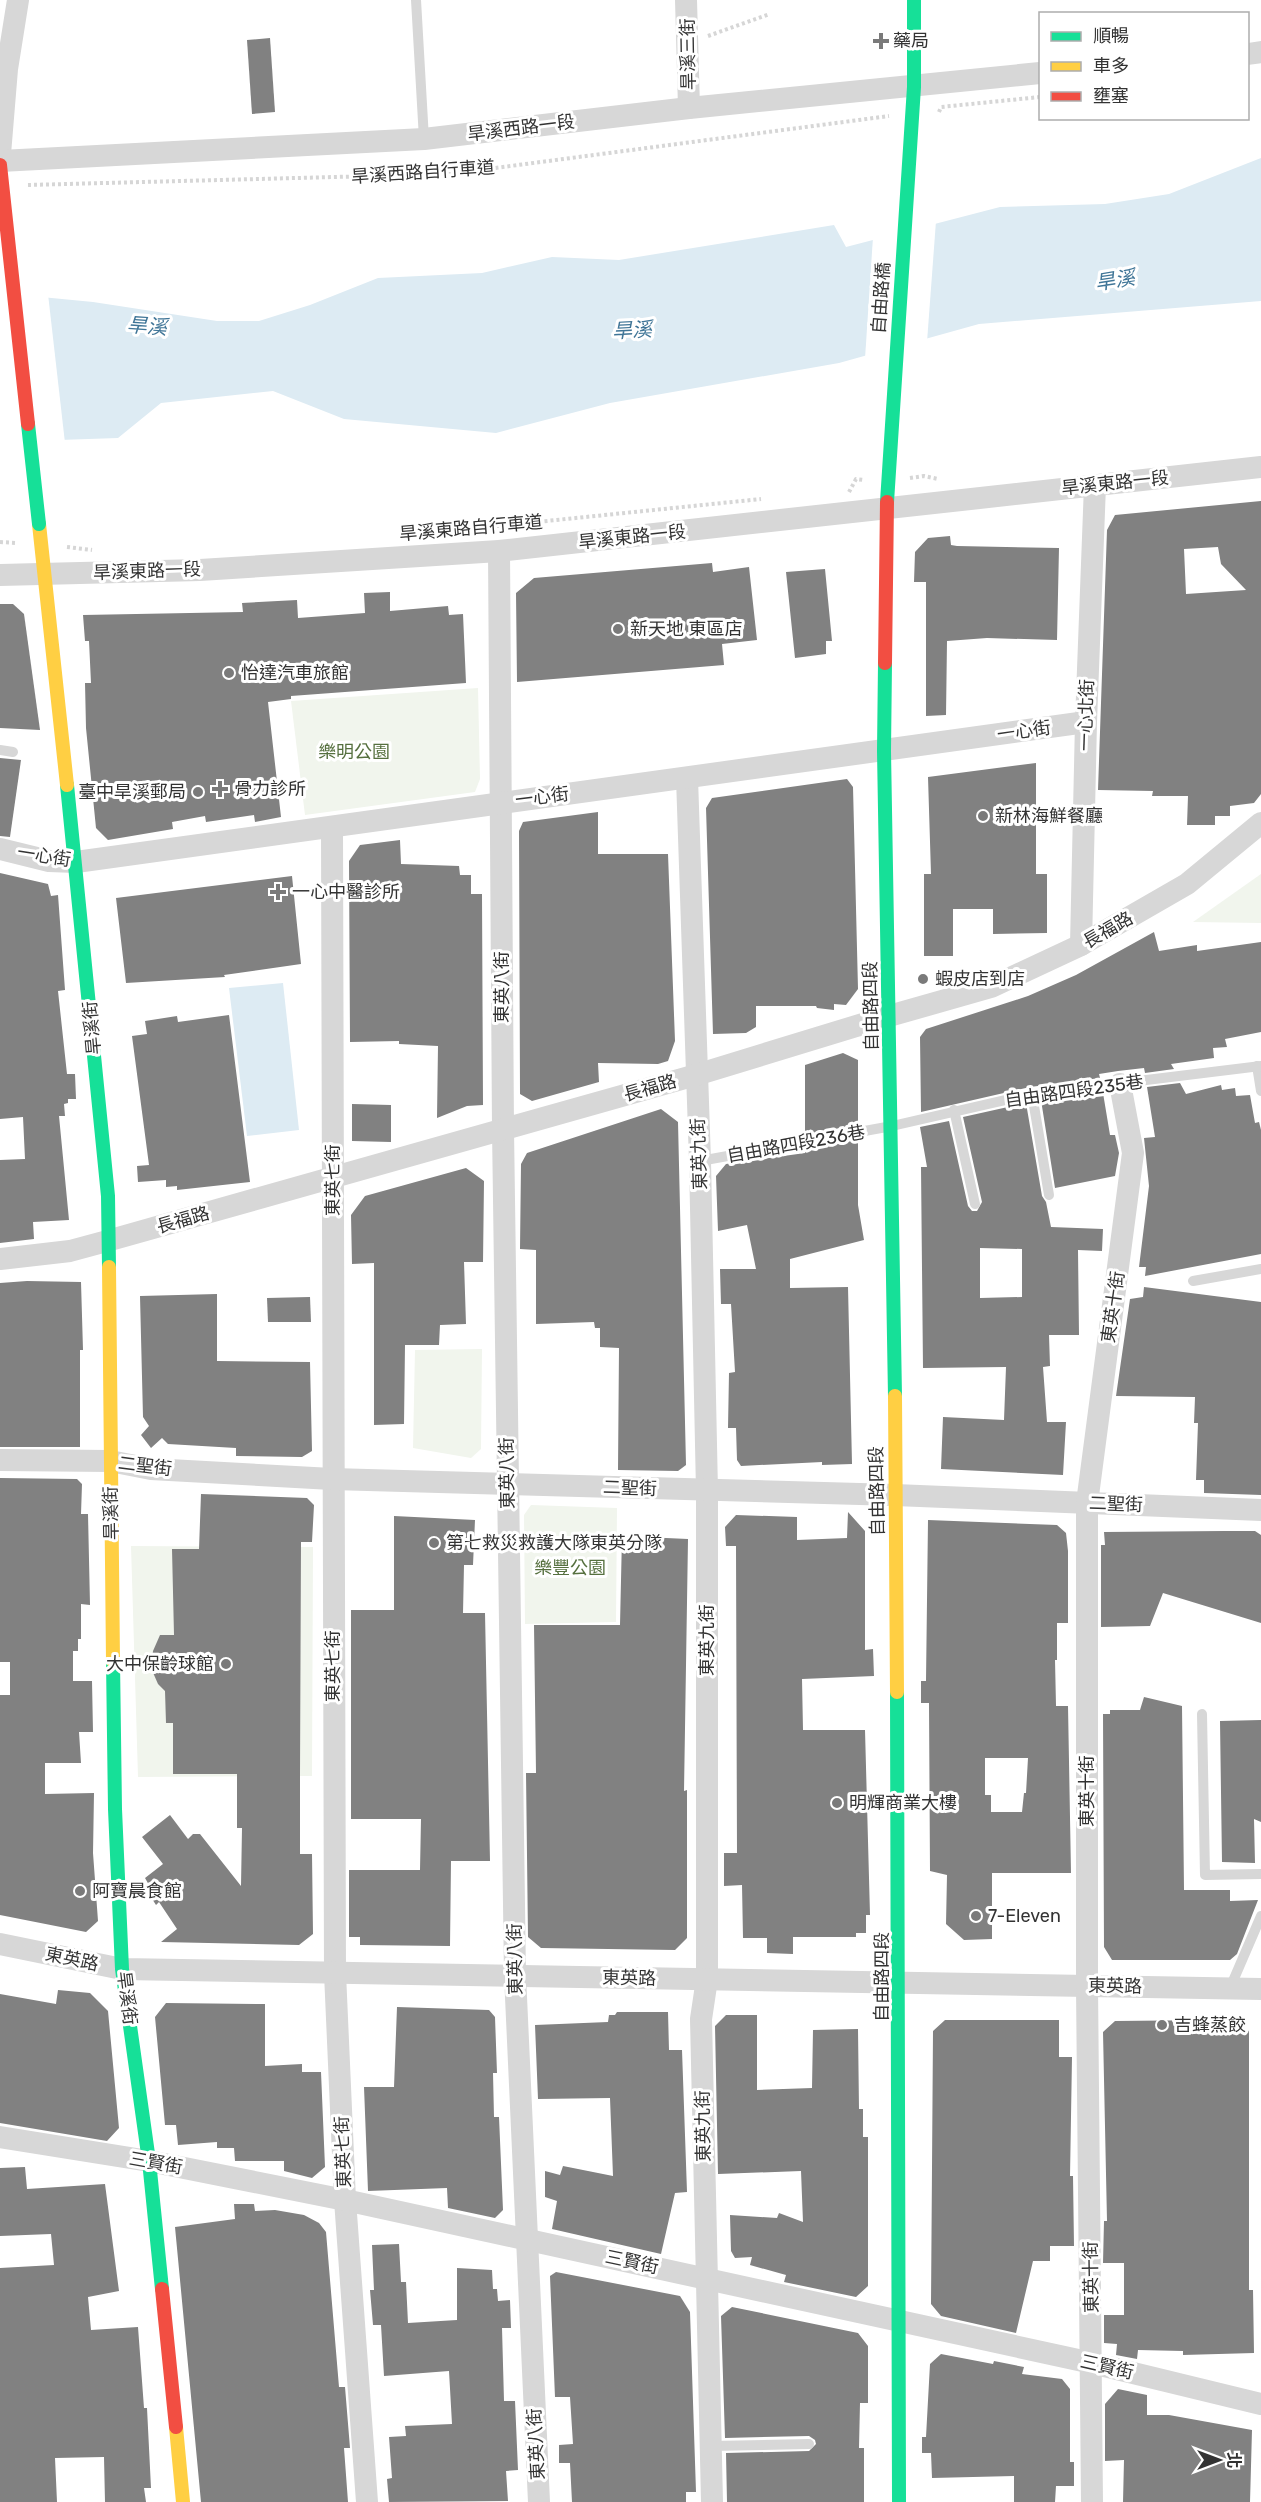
<svg xmlns="http://www.w3.org/2000/svg" width="1261" height="2502" font-family="Rubik,'Noto Sans TC',sans-serif">
	<style>
		.green { fill: #f1f5ed }
		.water { fill: #ddebf3 }
		.pier { fill: #fff }
		.building { fill: #818181; fill-rule: evenodd }
		.lines { fill: none; stroke-linecap: round; stroke-linejoin: round }
		.path { stroke: #d6d6d6; stroke-width: 4; stroke-dasharray: 3 3; stroke-linecap: butt }
		.lane { stroke: #d7d7d7; stroke-width: 10 }
		.street { stroke: #d7d7d7; stroke-width: 22 }
		.fast { stroke: #16e098; stroke-width: 14 }
		.slow { stroke: #ffcf43; stroke-width: 14 }
		.jam { stroke: #f24e42; stroke-width: 14 }
		.fast-bridge { stroke: #16e098; stroke-width: 14 }
		.jam-bridge { stroke: #f24e42; stroke-width: 14 }
		.poi-dot { fill: #7a7a7a; stroke: #fff; stroke-width: 2 }
		.labels { text-anchor: middle; stroke-width: 6; stroke-linejoin: round; paint-order: stroke }
		.poi-label { font-size: 18px; fill: #333; stroke: #fff; text-anchor: start }
		.street-label { font-size: 18px; fill: #333; stroke: #fff }
		.park-label { font-size: 18px; fill: #56703f; stroke: #fff }
		.water-label { font-size: 20px; font-style: italic; fill: #3f7597; stroke: #fff }
	</style>
	<rect width="100%" height="100%" fill="#fff"/>
	<g class="green">
		<path d="M478 688 480 779 475 792 305 815 291 701Z"/>
		<path d="M1261 874V923L1193 922Z"/>
		<path d="M482 1349 481 1449 471 1458 413 1448 415 1350Z"/>
		<path d="M531 1505 617 1508 616 1622 525 1624 524 1515Z"/>
		<path d="M131 1546 313 1547 312 1776 138 1777Z"/>
	</g>
	<g class="water">
		<path d="M1261 158V301L979 324 839 363 610 403 496 433 344 419 273 391 161 403 118 438 0 442V293L93 302 217 321H259L310 305 378 278 482 273 552 257 619 260 834 225 846 247 1000 207 1105 204 1169 194Z"/>
		<path d="M283 983 299 1130 247 1136 229 988Z"/>
	</g>
	<g class="pier">
		<path d="M936 221 927 342 865 359 873 237Z"/>
		<path d="M0 290 48 294 65 443 0 445Z"/>
	</g>
	<g class="building">
		<path d="M270 38 275 112 252 114 247 40Z"/>
		<path d="M1261 501V794L1254 803 1230 806V816H1215V825H1187L1188 796H1152L1153 791 1098 790 1107 530 1115 515ZM1218 547 1221 564 1246 590 1186 594 1184 549Z"/>
		<path d="M950 536 951 545 957 546 1059 548 1057 640 987 638 947 641 946 715 926 716V582H914L915 552 928 538Z"/>
		<path d="M712 563 713 572 749 567 757 640 722 644 724 665 517 682 516 593 534 578Z"/>
		<path d="M825 569 832 641H826V654L795 658 786 572Z"/>
		<path d="M390 592V611L448 606 449 615 463 614 466 683 291 696V699L268 702 281 817 255 822 254 815 206 822 205 816 172 822 173 829 108 840 96 828 86 728 85 683H91L89 641H85L83 615 243 612 242 603 297 600 298 618 365 613 364 593Z"/>
		<path d="M0 604H13L24 614 40 730 0 728Z"/>
		<path d="M0 758 21 760 10 837 0 836Z"/>
		<path d="M1036 763V874H1047V933L993 934V909H953V956H924V874H931L928 777Z"/>
		<path d="M847 779 853 787 858 989 846 1005 834 1004V1010L817 1008 816 1006H756V1027L746 1033 713 1034 706 808 712 798Z"/>
		<path d="M598 812V854H668L675 1041 668 1061 658 1064 598 1063 599 1082 532 1101 520 1094 519 831 523 822Z"/>
		<path d="M400 840 401 864 459 866 460 875H471V894H482L483 1105 467 1106 437 1118 438 1046 399 1044V1041L350 1042 349 861 360 845Z"/>
		<path d="M0 873 48 884 51 896 58 895 65 990 58 991 67 1074H75L76 1099H68V1103L64 1104 65 1116H59L69 1220 33 1222 34 1239 0 1243V1160L25 1159 23 1117 0 1119Z"/>
		<path d="M292 876 301 964 224 975 225 977 126 983 116 898Z"/>
		<path d="M1154 932 1159 951 1197 945V951L1261 942V1032L1225 1039 1227 1047 1213 1048 1214 1058 1171 1064 1174 1069 1145 1073 1144 1068 1118 1071 1099 1074 1100 1078 1030 1087 921 1112 920 1037 926 1029 1028 996 1076 975Z"/>
		<path d="M229 1015 250 1182 177 1190V1186L166 1187V1180L138 1182 137 1166 149 1165 132 1036 147 1034 145 1021 177 1016 178 1022Z"/>
		<path d="M843 1053 858 1060V1125L805 1134V1065Z"/>
		<path d="M1180 1083 1186 1094 1221 1085 1222 1090 1235 1088 1236 1096 1250 1095 1255 1123 1259 1122 1261 1130V1254L1145 1276 1146 1267H1139L1149 1186 1144 1138 1155 1137 1147 1087Z"/>
		<path d="M1103 1093 1110 1135H1115L1119 1153 1115 1176 1055 1188 1041 1100Z"/>
		<path d="M1026 1103 1042 1196 1046 1202 1051 1227 1103 1229 1102 1251 1078 1250 1079 1335H1049L1050 1366 1043 1367 1047 1422H1066L1063 1475 941 1469 943 1417 1004 1420 1006 1367 923 1368 921 1167H927L920 1127 949 1121 968 1206 972 1211H977L982 1202 963 1117ZM980 1248 1022 1249V1297L980 1298Z"/>
		<path d="M352 1104 391 1105V1142L352 1141Z"/>
		<path d="M661 1109 678 1122 686 1465 678 1471 618 1470 619 1348 600 1347V1328H595L594 1322 536 1324V1250L520 1249 521 1164 527 1153Z"/>
		<path d="M858 1140V1205L864 1240 790 1259V1288L848 1287 852 1464 822 1465V1462L741 1466 737 1460 736 1428H728L729 1373 735 1372 731 1304H721L720 1269H756L747 1225 718 1231 716 1176 726 1164 805 1153V1149Z"/>
		<path d="M466 1168 484 1181 483 1262H464L466 1324 440 1325 439 1345H405L404 1424 374 1425V1263L352 1264 351 1215 365 1196Z"/>
		<path d="M27 1281 81 1282 83 1350H80V1447H0V1283Z"/>
		<path d="M1144 1287 1261 1302V1495L1204 1493V1480H1196L1198 1423H1194L1195 1397 1116 1396 1130 1299 1143 1297Z"/>
		<path d="M217 1294V1361L310 1362 312 1451 302 1457 236 1456V1448L168 1444 162 1438 151 1448 141 1435 149 1426 143 1417 140 1296Z"/>
		<path d="M310 1297 311 1322H268L267 1298Z"/>
		<path d="M0 1478 77 1479 82 1484 81 1514H88L90 1605 81 1604V1639H78V1651H73V1681H92L93 1732H79L81 1763H45V1794L94 1793 93 1853 98 1921 86 1932 0 1915V1695H10V1662H0Z"/>
		<path d="M201 1494 307 1498 314 1505 312 1542H301L300 1774V1854H312L313 1934 299 1945 161 1942 177 1929 159 1902 156 1905 145 1888 149 1885 145 1878 163 1864 142 1837 170 1815 188 1839 193 1834H200L241 1886 242 1828H237V1774H173V1723H166L165 1691 158 1684 151 1668 153 1651 160 1635H174L172 1549H199Z"/>
		<path d="M848 1512 865 1531V1650L873 1649 874 1676 802 1679 803 1730H865L870 1915H866V1933H856V1937H793V1954L767 1953V1938H743L742 1885 724 1886V1853H737L736 1546H726L725 1527 736 1515 797 1517V1540L847 1538Z"/>
		<path d="M394 1516 475 1520 473 1565H464L463 1613H485L490 1861H451L450 1946 360 1945V1937H349V1870H420L421 1819H351V1610H394Z"/>
		<path d="M928 1520 1057 1525 1066 1533 1068 1551V1623H1057V1660H1055L1056 1706H1068L1071 1873H992V1939L964 1940 946 1924 947 1875 930 1871 929 1703H921V1681H926ZM985 1758H1028L1026 1793H1024L1022 1812H991V1795H985Z"/>
		<path d="M1224 1531H1255L1261 1535V1623L1163 1593 1150 1626 1101 1627V1545H1105L1104 1532Z"/>
		<path d="M622 1536 688 1539 684 1791 687 1790V1938L675 1950 541 1948 528 1937 526 1773H536L534 1625H620Z"/>
		<path d="M1144 1697 1182 1706 1184 1890H1230V1901L1258 1900 1237 1954 1230 1960H1112L1104 1947 1103 1714H1110V1710H1140Z"/>
		<path d="M1261 1720V1822L1254 1819 1255 1863 1222 1862 1220 1721Z"/>
		<path d="M58 1990 90 1993 108 2011 119 2128 107 2141 0 2123V1994L56 2004Z"/>
		<path d="M166 2003 265 2004V2066L302 2064V2072H321L325 2167 312 2178 284 2171V2161H235L234 2148H217V2142L178 2145 176 2125H165L155 2017Z"/>
		<path d="M397 2007 489 2010 495 2017 497 2073H493L494 2117H499L503 2210 495 2218 448 2208 447 2188 368 2191 364 2087H394Z"/>
		<path d="M617 2012H668L669 2050H682L687 2192 675 2193 661 2254 552 2229 557 2201 545 2197V2171L560 2175 563 2166 613 2176 610 2098 538 2099 535 2025 608 2022 609 2015H615Z"/>
		<path d="M726 2015H757V2090L812 2088 813 2030 858 2029 859 2109H863V2137H868V2286L856 2297 784 2282 786 2275 750 2265 752 2257 735 2258 731 2251 730 2215 777 2218 779 2213 803 2222 801 2171 718 2174 715 2026Z"/>
		<path d="M945 2020H1059V2057H1072L1070 2176H1073L1074 2246H1050V2261H1033L1016 2333 941 2316 931 2304 933 2031Z"/>
		<path d="M1218 2020 1222 2027 1243 2028 1249 2031V2290H1253L1254 2353 1183 2355V2351L1138 2350 1137 2359 1116 2355 1117 2344 1104 2343V2315H1124V2263H1103L1104 2221H1107L1103 2032 1115 2021Z"/>
		<path d="M25 2167 27 2189 105 2184 119 2291 88 2297 91 2330 138 2327 144 2408H147L151 2488H144L146 2502H105L104 2457 55 2458 57 2502H0V2268L54 2265 51 2234 0 2236V2168Z"/>
		<path d="M234 2204H254L255 2211 275 2210 304 2215 319 2223 326 2232 339 2387H345L350 2448H344L348 2502H201L175 2227 235 2219Z"/>
		<path d="M399 2244 401 2282H406L408 2323 457 2320V2268L492 2270 493 2289H497L498 2301 510 2300 511 2328H502L504 2401H515L518 2470 506 2471 508 2501 389 2502 387 2479 392 2478 389 2437 406 2436 405 2426 452 2424 449 2371 384 2376 381 2325H373L370 2290H374L372 2245Z"/>
		<path d="M556 2272 680 2296 690 2312 696 2492H686V2502H572L570 2463H559V2445L573 2444 570 2397H555L550 2276Z"/>
		<path d="M732 2307 858 2333 868 2346V2403H860L859 2448H864V2502H727L726 2453 809 2451 816 2444 815 2440 809 2436 725 2438 721 2316Z"/>
		<path d="M941 2354 993 2364 994 2361 1024 2367 1022 2374 1062 2379 1070 2389V2462H1074V2486H1056L1055 2502H1014V2476L932 2478 931 2453H922V2437H926L930 2364Z"/>
		<path d="M1118 2389 1147 2395V2415H1169L1252 2430 1250 2502H1123L1124 2460 1105 2461V2404Z"/>
	</g>
	<g class="lines">
		<g class="path">
			<path d="M708 36 770 14"/>
			<path d="M939 112 941 107 1040 97"/>
			<path d="M28 185 450 174 889 116"/>
			<path d="M910 478 924 476 938 479"/>
			<path d="M849 492 856 479 864 480"/>
			<path d="M449 531 761 499"/>
			<path d="M0 542 17 543"/>
			<path d="M67 547 92 550"/>
		</g>
		<g class="lane">
			<path d="M416 0 424 139"/>
			<path d="M0 750 13 752"/>
			<path d="M1257 1066 1261 1091"/>
			<path d="M1032 1094 1049 1195"/>
			<path d="M954 1110 975 1204"/>
			<path d="M700 1161 892 1126 1032 1094 1261 1066"/>
			<path d="M1193 1281 1261 1269"/>
			<path d="M1202 1714 1205 1875 1261 1874"/>
			<path d="M1230 1988 1261 1916"/>
			<path d="M710 2446 809 2444"/>
		</g>
		<g class="street">
			<path d="M686 0 689 108"/>
			<path d="M1248 54 1261 52"/>
			<path d="M0 154 7 69 18 0"/>
			<path d="M0 161 424 139 689 108 1040 73"/>
			<path d="M499 551 503 1129 515 1975 539 2502"/>
			<path d="M0 575 200 570 499 551 1261 467"/>
			<path d="M687 778 700 1161 707 1491V1979L701 2019 712 2502"/>
			<path d="M332 829 335 1973 345 2200 367 2502"/>
			<path d="M0 849 49 861 76 862 1086 722"/>
			<path d="M1081 945 1086 722 1095 485"/>
			<path d="M0 1259 70 1251 107 1241 696 1075 889 1016 991 987 1081 945 1187 884 1261 823"/>
			<path d="M0 1460 110 1461 151 1469 332 1479 895 1495 1261 1510"/>
			<path d="M0 1944 122 1969 1261 1989"/>
			<path d="M0 2137 149 2161 345 2200 1092 2363 1261 2404"/>
			<path d="M1092 2502 1087 1986V1503L1133 1153 1120 1084"/>
		</g>
		<g class="fast">
			<path d="M887 502 914 87V0"/>
			<path d="M885 663 884 751 895 1396"/>
			<path d="M67 785 108 1196 109 1267"/>
			<path d="M113 1661 115 1809 122 1969 149 2161 162 2289"/>
			<path d="M897 1692 899 2502"/>
		</g>
		<g class="slow">
			<path d="M39 524 67 785"/>
			<path d="M109 1267 113 1661"/>
			<path d="M895 1396 897 1692"/>
			<path d="M176 2427 183 2502"/>
		</g>
		<g class="jam">
			<path d="M885 663 887 502"/>
			<path d="M162 2289 176 2427"/>
		</g>
		<path class="fast-bridge" d="M28 424 39 524"/>
		<path class="jam-bridge" d="M0 165 28 424"/>
	</g>
	<g class="poi-dot">
		<path d="M878 32h6v6h6v6h-6v6h-6v-6h-6v-6h6z"/>
		<circle cx="618" cy="629" r="6"/>
		<circle cx="229" cy="673" r="6"/>
		<path d="M217 780h6v6h6v6h-6v6h-6v-6h-6v-6h6z"/>
		<circle cx="198" cy="792" r="6"/>
		<circle cx="983" cy="816" r="6"/>
		<path d="M275 883h6v6h6v6h-6v6h-6v-6h-6v-6h6z"/>
		<circle cx="923" cy="979" r="6"/>
		<circle cx="434" cy="1543" r="6"/>
		<circle cx="226" cy="1664" r="6"/>
		<circle cx="837" cy="1803" r="6"/>
		<circle cx="80" cy="1891" r="6"/>
		<circle cx="976" cy="1916" r="6"/>
		<circle cx="1162" cy="2025" r="6"/>
	</g>
	<g class="labels">
		<g class="poi-label">
			<text x="893" y="47">藥局</text>
			<text x="630" y="635">新天地 東區店</text>
			<text x="241" y="679">怡達汽車旅館</text>
			<text x="234" y="795">骨力診所</text>
			<text x="186" y="798" text-anchor="end">臺中旱溪郵局</text>
			<text x="995" y="822">新林海鮮餐廳</text>
			<text x="292" y="898">一心中醫診所</text>
			<text x="935" y="985">蝦皮店到店</text>
			<text x="446" y="1549">第七救災救護大隊東英分隊</text>
			<text x="214" y="1670" text-anchor="end">大中保齡球館</text>
			<text x="849" y="1809">明輝商業大樓</text>
			<text x="92" y="1897">阿寶晨食館</text>
			<text x="988" y="1922">7-Eleven</text>
			<text x="1174" y="2031">吉蜂蒸餃</text>
		</g>
		<g class="street-label">
			<text transform="translate(688 54) rotate(-91)" y="6">旱溪三街</text>
			<text transform="translate(521 128) rotate(-7)" y="6">旱溪西路一段</text>
			<text transform="translate(423 172) rotate(-4)" y="6">旱溪西路自行車道</text>
			<text transform="translate(881 298) rotate(-86)" y="6">自由路橋</text>
			<text transform="translate(1115 483) rotate(-6)" y="6">旱溪東路一段</text>
			<text transform="translate(471 528) rotate(-5)" y="6">旱溪東路自行車道</text>
			<text transform="translate(632 537) rotate(-6)" y="6">旱溪東路一段</text>
			<text transform="translate(147 571) rotate(-2)" y="6">旱溪東路一段</text>
			<text transform="translate(1086 715) rotate(-88)" y="6">一心北街</text>
			<text transform="translate(1024 731) rotate(-8)" y="6">一心街</text>
			<text transform="translate(542 797) rotate(-7)" y="6">一心街</text>
			<text transform="translate(44 856) rotate(9)" y="6">一心街</text>
			<text transform="translate(1108 930) rotate(-30)" y="6">長福路</text>
			<text transform="translate(502 987) rotate(-90)" y="6">東英八街</text>
			<text transform="translate(871 1006) rotate(-91)" y="6">自由路四段</text>
			<text transform="translate(92 1028) rotate(-95)" y="6">旱溪街</text>
			<text transform="translate(650 1088) rotate(-16)" y="6">長福路</text>
			<text transform="translate(1074 1091) rotate(-8)" y="6">自由路四段235巷</text>
			<text transform="translate(796 1144) rotate(-10)" y="6">自由路四段236巷</text>
			<text transform="translate(699 1154) rotate(-92)" y="6">東英九街</text>
			<text transform="translate(333 1180) rotate(-90)" y="6">東英七街</text>
			<text transform="translate(183 1220) rotate(-16)" y="6">長福路</text>
			<text transform="translate(1113 1307) rotate(-82)" y="6">東英十街</text>
			<text transform="translate(145 1466) rotate(7)" y="6">二聖街</text>
			<text transform="translate(507 1473) rotate(-91)" y="6">東英八街</text>
			<text transform="translate(630 1488) rotate(2)" y="6">二聖街</text>
			<text transform="translate(877 1491) rotate(-91)" y="6">自由路四段</text>
			<text transform="translate(1116 1504) rotate(2)" y="6">二聖街</text>
			<text transform="translate(111 1513) rotate(-91)" y="6">旱溪街</text>
			<text transform="translate(707 1640) rotate(-90)" y="6">東英九街</text>
			<text transform="translate(333 1666) rotate(-90)" y="6">東英七街</text>
			<text transform="translate(1087 1791) rotate(-90)" y="6">東英十街</text>
			<text transform="translate(72 1959) rotate(12)" y="6">東英路</text>
			<text transform="translate(515 1959) rotate(-91)" y="6">東英八街</text>
			<text transform="translate(882 1977) rotate(-90)" y="6">自由路四段</text>
			<text transform="translate(629 1978) rotate(1)" y="6">東英路</text>
			<text transform="translate(1115 1986) rotate(1)" y="6">東英路</text>
			<text transform="translate(127 1998) rotate(83)" y="6">旱溪街</text>
			<text transform="translate(703 2126) rotate(-91)" y="6">東英九街</text>
			<text transform="translate(343 2152) rotate(-92)" y="6">東英七街</text>
			<text transform="translate(156 2163) rotate(10)" y="6">三賢街</text>
			<text transform="translate(632 2262) rotate(12)" y="6">三賢街</text>
			<text transform="translate(1091 2277) rotate(-91)" y="6">東英十街</text>
			<text transform="translate(1107 2367) rotate(13)" y="6">三賢街</text>
			<text transform="translate(536 2444) rotate(-93)" y="6">東英八街</text>
		</g>
		<g class="park-label">
			<text x="354" y="758">樂明公園</text>
			<text x="570" y="1574">樂豐公園</text>
		</g>
		<g class="water-label">
			<text transform="translate(1115 280) rotate(-9)" y="7">旱溪</text>
			<text transform="translate(147 326) rotate(4)" y="7">旱溪</text>
			<text transform="translate(632 330) rotate(-3)" y="7">旱溪</text>
		</g>
	</g>
	<rect x="1039" y="12" width="210" height="108" fill="#ffffff" stroke="#adadad" stroke-width="1.5"/>
	<rect x="1051" y="32" width="30" height="9" fill="#16e098" stroke="#adadad" stroke-width="1.5"/>
	<text x="1093" y="42" font-size="18" fill="#333333">順暢</text>
	<rect x="1051" y="62" width="30" height="9" fill="#ffcf43" stroke="#adadad" stroke-width="1.5"/>
	<text x="1093" y="72" font-size="18" fill="#333333">車多</text>
	<rect x="1051" y="92" width="30" height="9" fill="#f24e42" stroke="#adadad" stroke-width="1.5"/>
	<text x="1093" y="102" font-size="18" fill="#333333">壅塞</text>
	<g transform="translate(1219 2460) rotate(90)" stroke="#ffffff" stroke-width="4.5" paint-order="stroke">
	<path d="M0-4.5L10 22L0 15L-10 22Z" fill="#333333"/>
	<text y="-9" font-size="16" font-weight="bold" text-anchor="middle" fill="#333333">北</text>
	</g>
</svg>
